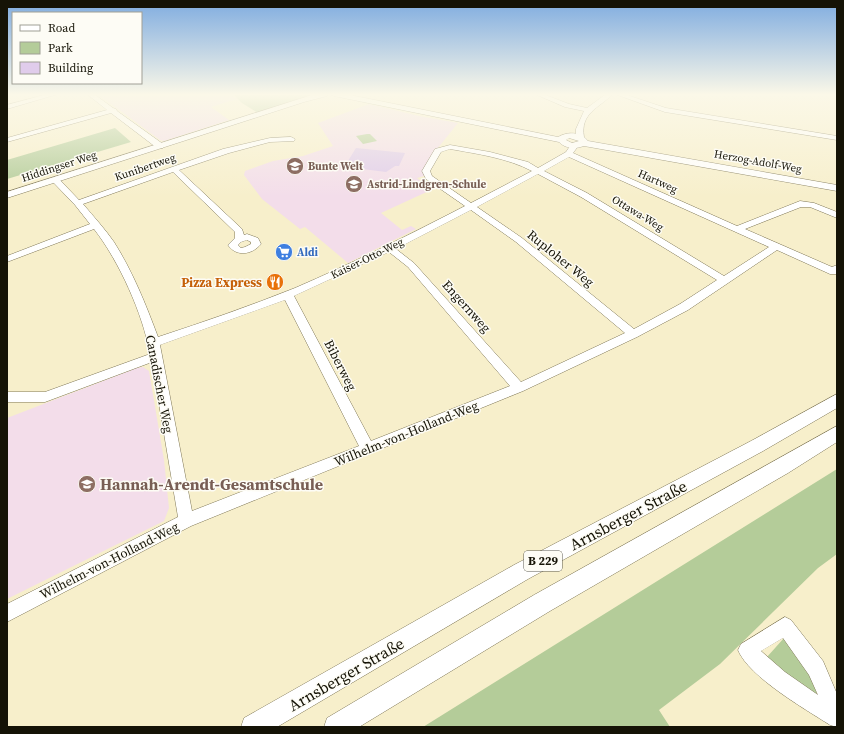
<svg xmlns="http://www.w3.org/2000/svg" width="844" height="734" font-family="'Source Serif 4',serif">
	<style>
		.education { fill: #f3ddea }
		.green { fill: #b4cc99 }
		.building { fill: #e0cceb }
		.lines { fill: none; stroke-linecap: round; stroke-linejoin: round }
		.minor-casing { stroke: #7f7757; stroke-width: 1 }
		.major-casing { stroke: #7f7757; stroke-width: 1 }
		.minor { fill: #fff; fill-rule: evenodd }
		.major { fill: #fff; fill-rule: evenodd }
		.labels { text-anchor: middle; stroke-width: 3; stroke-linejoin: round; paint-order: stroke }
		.far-street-label { font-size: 11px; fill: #151306; stroke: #fdfcf5 }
		.far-education-label { font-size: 11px; font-weight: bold; fill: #785e54; stroke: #fdfcf5; text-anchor: start }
		.far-shop-label { font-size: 11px; font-weight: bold; fill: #366cbe; stroke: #fdfcf5; text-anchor: start }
		.shield { fill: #fdfcf5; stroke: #5b594e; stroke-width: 1 }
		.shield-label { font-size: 12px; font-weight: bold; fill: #151306 }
		.street-label { font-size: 13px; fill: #151306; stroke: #fdfcf5 }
		.food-label { font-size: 13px; font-weight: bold; fill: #c56008; stroke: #fdfcf5; text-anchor: end }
		.near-education-label { font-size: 16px; font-weight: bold; fill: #785e54; stroke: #fdfcf5; text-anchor: start }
		.near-street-label { font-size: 16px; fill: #151306; stroke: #fdfcf5 }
	</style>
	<rect width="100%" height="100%" fill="#f7efcb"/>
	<g class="education">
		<path d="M97 94H228L237 99 211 107 229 120 164 141 160 140 125 114Z"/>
		<path d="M369 104 419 116 458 123 437 149 423 171 424 176 417 178 431 190 381 213 402 230 411 226 416 229 348 263 305 227 300 229 262 199 244 175 245 171 273 161 303 156 333 146 318 123Z"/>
		<path d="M143 367 149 371 164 460 169 508 164 521 7 599V418L137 368Z"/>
	</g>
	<g class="green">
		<path d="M240 94H308L307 96 258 113 242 103 234 95Z"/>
		<path d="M115 128 131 142 7 179V160Z"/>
		<path d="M367 134H370L377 141 363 144 356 136Z"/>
		<path d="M837 469V554L818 568 720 664 659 710 670 727H423Z"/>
		<path d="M784 638C798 656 812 672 817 695L798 686 767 657Z"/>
	</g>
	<path class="building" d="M356 148 405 153 399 166H395L386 172 347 167 351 161H348Z"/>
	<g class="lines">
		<defs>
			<g id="minor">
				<path d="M48 94H58L7 109V105Z"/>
				<path d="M87 94H94L113 108 116 109 117 111 163 144V148H157L111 113 7 142V138L107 110Z"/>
				<path d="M535 94H543L569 104 587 108 606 94H613C599 108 580 113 584 137L580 139 576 137V129L584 111 565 107Z"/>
				<path d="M615 94H624L666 108 837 136V140L665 112Z"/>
				<path d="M291 137 295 139 294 141 270 142 229 153 179 170 242 229 244 235 247 234 258 238 261 244C252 255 236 257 228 245L235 238V232L173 172 83 204C94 217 105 229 114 242 133 272 146 305 158 337 204 322 250 306 295 288 353 263 409 235 465 206L426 179 422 171 435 149 450 145 490 152 528 162 538 168 566 152 572 143H578L579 145 573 153 737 226 800 201 814 203 837 212V218L810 207H801L745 229 832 267 837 265V274H830L777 250 688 310 637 337 523 391 191 526 7 622V604L178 517 152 362 45 402H7V392H45L150 354C143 314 119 261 94 229L7 262V256L90 224 75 205 51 180 52 178H58L79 200 223 149 270 138ZM450 149C478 154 507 158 532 171L471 203 432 176 430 171 441 152ZM569 157 769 247 724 276 587 193 544 171ZM538 174 581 197 717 280 680 304 634 329 522 238 477 207ZM471 210 516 242 625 333 521 382 414 263 396 249ZM247 240 251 242V244L245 247 241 248 238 245 241 242ZM389 252 408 267 510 386 371 441 294 296ZM285 300 359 446 192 511 160 345Z"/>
				<path d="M785 617 791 620 823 661 837 694V727L830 725C805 709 749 677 738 650L741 644ZM783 638 809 675 818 695 785 672 761 651Z"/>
			</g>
			<g id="major">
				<path d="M315 94H328L327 96 304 102 7 198V192Z"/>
				<path d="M330 94H345L558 137C568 131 581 132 588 141L837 185V191L584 146C575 149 566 149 559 142L334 96ZM569 138 579 141 572 143 566 140Z"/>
				<path d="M837 394V408L763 451 528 579 277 727H241L244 718 514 565 751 441Z"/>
				<path d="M837 426V442L788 473 550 611 359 727H324L327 718 534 595Z"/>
			</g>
		</defs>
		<use href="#minor" class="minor-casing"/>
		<use href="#major" class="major-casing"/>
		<use href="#minor" class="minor"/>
		<use href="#major" class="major"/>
	</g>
	<linearGradient id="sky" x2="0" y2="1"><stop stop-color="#7face0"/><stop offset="0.48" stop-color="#fbf8e8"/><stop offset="1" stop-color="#fbf8e8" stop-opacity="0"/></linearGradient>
	<rect width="844" height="197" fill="url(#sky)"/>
	<defs>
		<symbol id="school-disc" viewBox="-11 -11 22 22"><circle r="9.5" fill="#8d6e63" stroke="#fdfcf5"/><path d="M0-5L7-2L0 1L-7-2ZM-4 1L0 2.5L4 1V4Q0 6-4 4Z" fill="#fff"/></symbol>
		<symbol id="supermarket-disc" viewBox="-11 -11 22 22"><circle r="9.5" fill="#3f7fe0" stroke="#fdfcf5"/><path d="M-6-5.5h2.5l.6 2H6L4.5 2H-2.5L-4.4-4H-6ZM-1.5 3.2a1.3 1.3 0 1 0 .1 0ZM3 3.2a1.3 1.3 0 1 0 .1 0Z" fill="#fff"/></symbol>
		<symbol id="restaurant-disc" viewBox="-11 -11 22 22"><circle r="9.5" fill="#e8710a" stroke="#fdfcf5"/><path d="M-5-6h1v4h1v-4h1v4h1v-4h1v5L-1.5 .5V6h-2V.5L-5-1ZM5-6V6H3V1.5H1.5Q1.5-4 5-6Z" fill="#fff"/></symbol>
	</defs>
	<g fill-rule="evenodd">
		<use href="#school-disc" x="285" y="156" width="20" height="20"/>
		<use href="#school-disc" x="344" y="174" width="20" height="20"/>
		<use href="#supermarket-disc" x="274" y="242" width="20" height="20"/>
		<use href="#restaurant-disc" x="265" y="272" width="20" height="20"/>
		<use href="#school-disc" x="77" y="474" width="20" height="20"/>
	</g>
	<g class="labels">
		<g class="far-street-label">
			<text transform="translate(758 161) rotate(10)" y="4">Herzog-Adolf-Weg</text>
			<text transform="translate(59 166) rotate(-18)" y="4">Hiddingser Weg</text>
			<text transform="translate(145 167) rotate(-19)" y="4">Kunibertweg</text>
			<text transform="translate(658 181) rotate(24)" y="4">Hartweg</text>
			<text transform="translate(638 213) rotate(31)" y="4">Ottawa-Weg</text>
			<text transform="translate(367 258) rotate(-26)" y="4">Kaiser-Otto-Weg</text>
		</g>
		<g class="far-education-label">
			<text x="308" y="170">Bunte Welt</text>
			<text x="367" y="188">Astrid-Lindgren-Schule</text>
		</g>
		<g class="far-shop-label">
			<text x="297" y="256">Aldi</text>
		</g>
		<rect class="shield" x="524" y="551" width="38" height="20" rx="3"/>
		<g class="shield-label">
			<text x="543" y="565">B 229</text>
		</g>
		<g class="street-label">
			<text transform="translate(561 258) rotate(39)" y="5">Ruploher Weg</text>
			<text transform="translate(467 306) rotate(48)" y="5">Engernweg</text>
			<text transform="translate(341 365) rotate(63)" y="5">Biberweg</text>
			<text transform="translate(160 384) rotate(79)" y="5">Canadischer Weg</text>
			<text transform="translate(406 433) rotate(-22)" y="5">Wilhelm-von-Holland-Weg</text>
			<text transform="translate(109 560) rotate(-27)" y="5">Wilhelm-von-Holland-Weg</text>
		</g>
		<g class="food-label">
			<text x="262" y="287">Pizza Express</text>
		</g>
		<g class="near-education-label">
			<text x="100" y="490">Hannah-Arendt-Gesamtschule</text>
		</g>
		<g class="near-street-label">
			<text transform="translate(628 515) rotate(-28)" y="6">Arnsberger Straße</text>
			<text transform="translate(346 674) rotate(-30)" y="6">Arnsberger Straße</text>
		</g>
	</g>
	<rect width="844" height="734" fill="none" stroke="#151306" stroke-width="16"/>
	<rect x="12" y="12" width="130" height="72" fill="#fdfcf5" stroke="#a09f95"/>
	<rect x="20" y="25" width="20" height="6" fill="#ffffff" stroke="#a09f95"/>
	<text x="48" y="32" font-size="12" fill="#151306">Road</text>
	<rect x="20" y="42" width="20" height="12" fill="#b4cc99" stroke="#a09f95"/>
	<text x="48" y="52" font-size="12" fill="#151306">Park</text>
	<rect x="20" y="62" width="20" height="12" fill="#e0cceb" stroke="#a09f95"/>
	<text x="48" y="72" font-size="12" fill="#151306">Building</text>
</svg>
